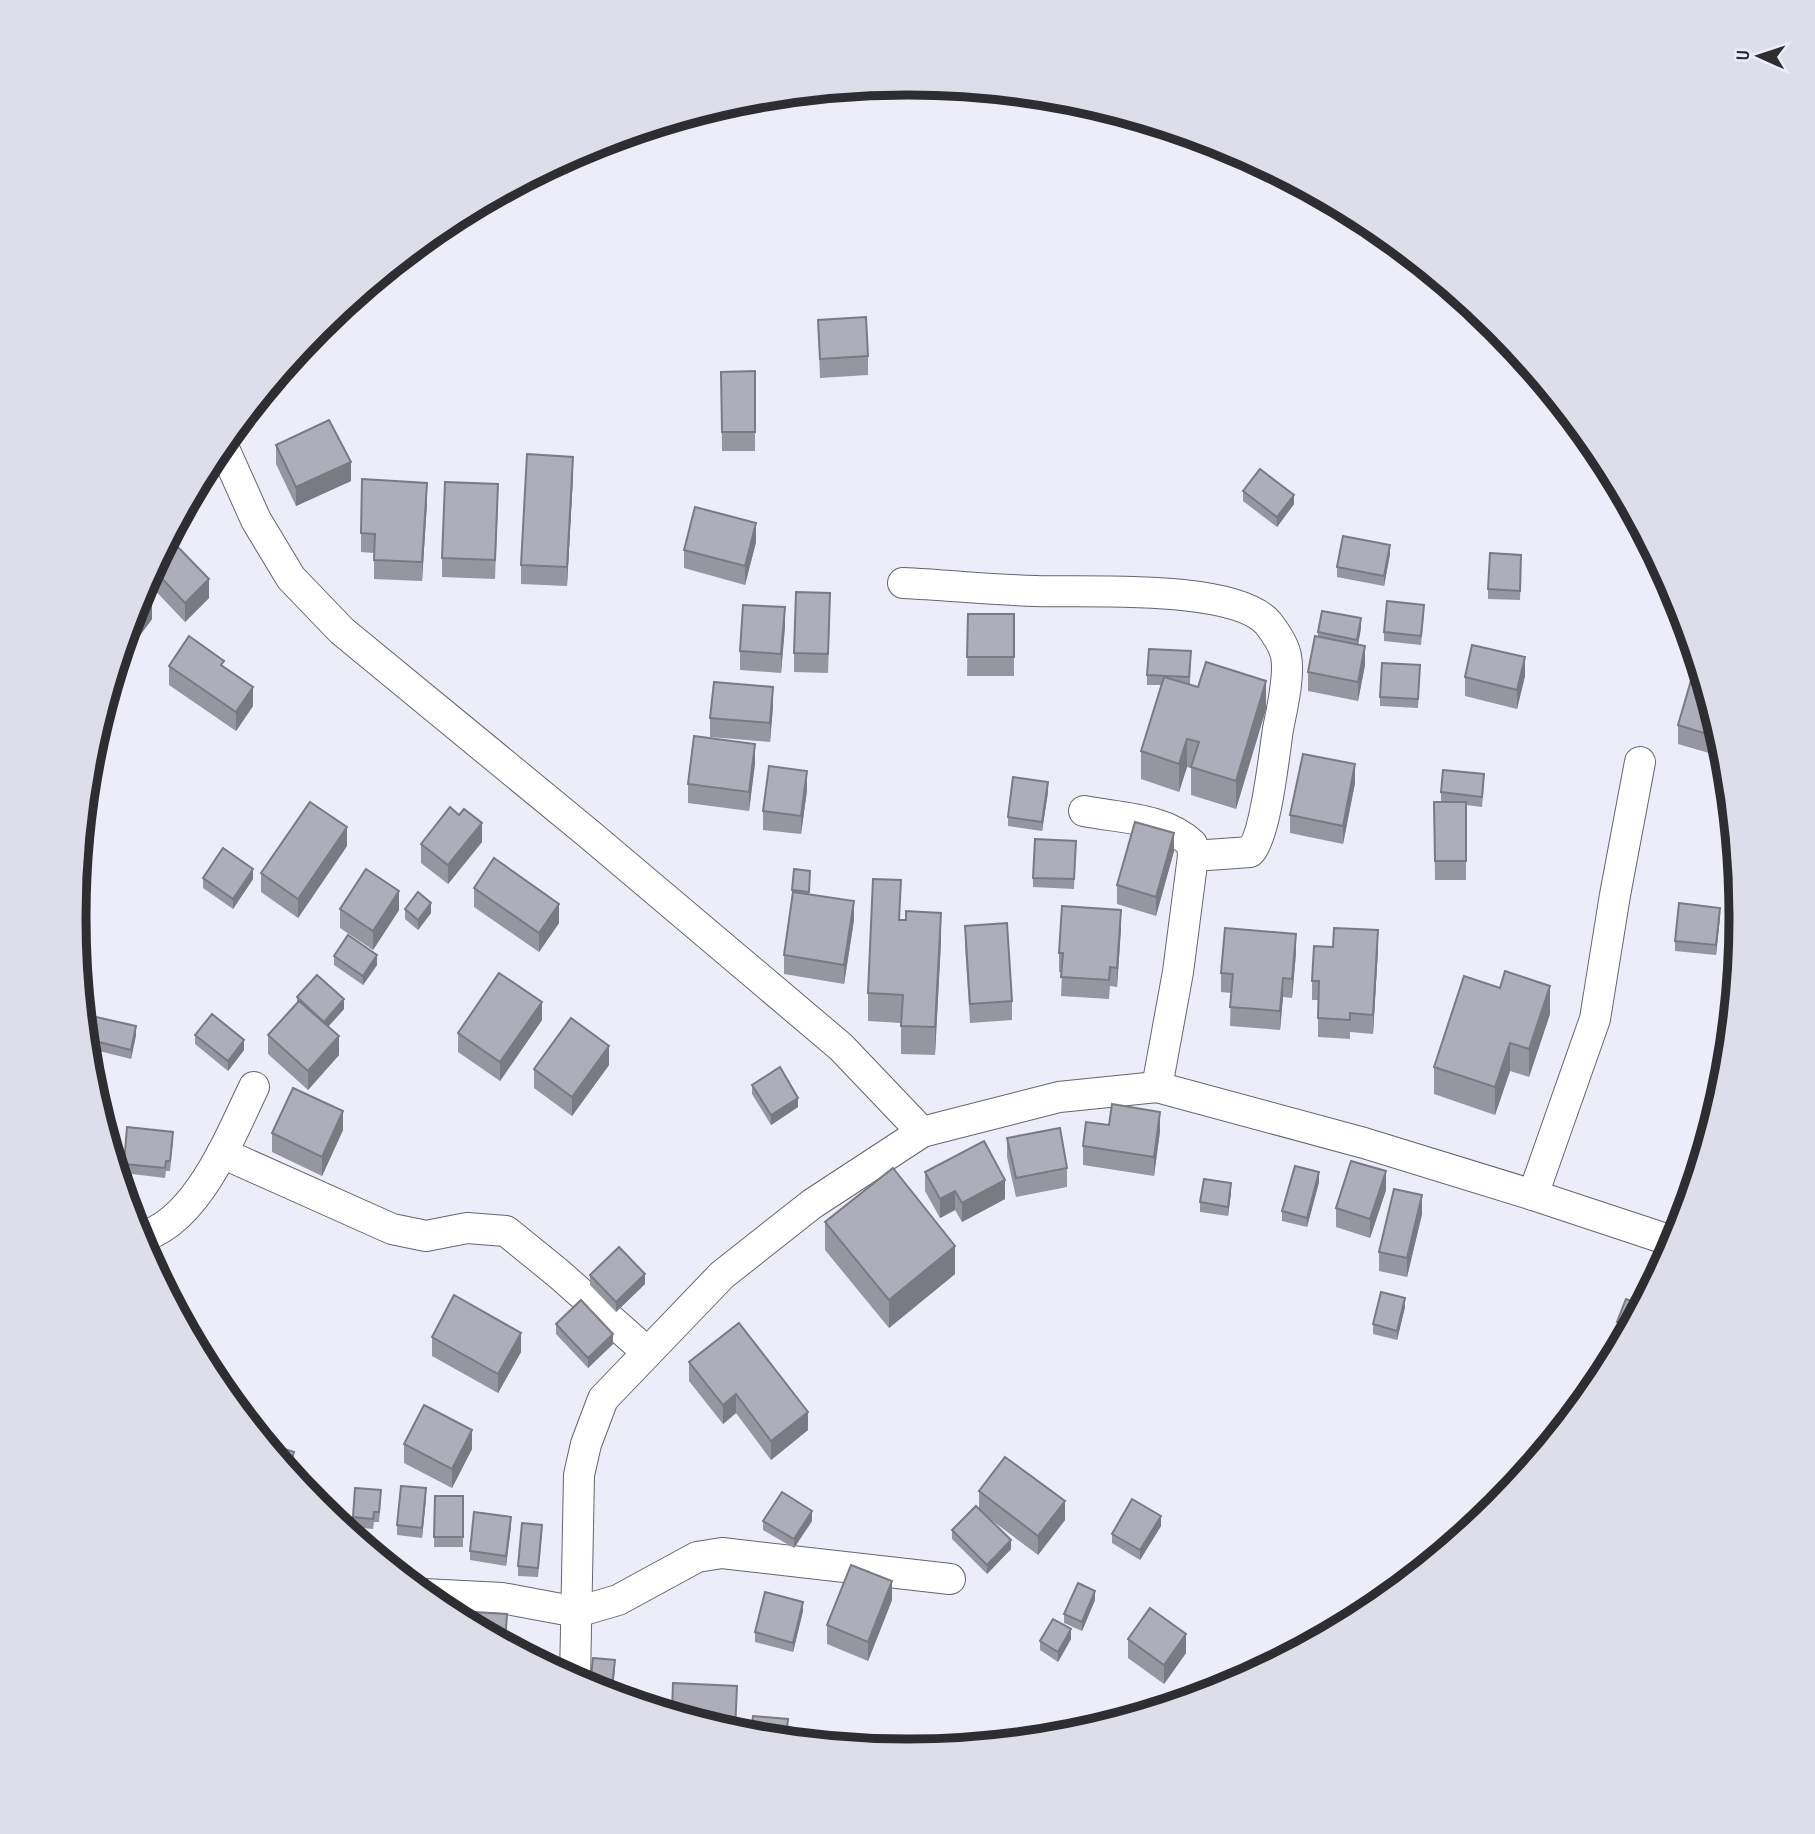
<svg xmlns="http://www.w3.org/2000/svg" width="1815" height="1834" font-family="'Sofia Sans Condensed',sans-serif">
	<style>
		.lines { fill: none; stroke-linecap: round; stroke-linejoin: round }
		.street-casing { stroke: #65656f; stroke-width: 32 }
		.street { stroke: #fff; stroke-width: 30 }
		.wall { fill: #9596a0 }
		.shaded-wall { fill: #797a82 }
		.building { fill: #adaeba; stroke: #797a82; stroke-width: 2 }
		.rim { fill: none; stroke: #2d2d32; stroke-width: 9 }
	</style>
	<rect width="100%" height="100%" fill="#ecedf9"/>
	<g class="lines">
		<defs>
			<g id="street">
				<path d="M222 444 256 520 291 578 342 631 589 834 841 1047 922 1132 1059 1097 1157 1087 1364 1143 1533 1195 1675 1242"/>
				<path d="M903 583C947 585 992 590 1036 591 1088 593 1234 584 1268 623 1275 632 1284 645 1286 656 1290 675 1282 709 1278 729 1274 755 1266 836 1250 852L1193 856"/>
				<path d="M1084 811C1120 818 1165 818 1192 844L1193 856 1178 972 1157 1087"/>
				<path d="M222 1153 392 1229 426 1236 467 1228 506 1231 559 1274 647 1352"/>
				<path d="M1533 1195 1595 1019 1615 895 1640 762"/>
				<path d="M138 1238C197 1224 230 1136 254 1087"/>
				<path d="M424 1594 502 1598 577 1612 618 1600 697 1557 722 1553 950 1579"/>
				<path d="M575 1680 579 1475 586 1444 603 1399 722 1275 812 1204 922 1132"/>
			</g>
		</defs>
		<use href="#street" class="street-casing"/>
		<use href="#street" class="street"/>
	</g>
	<g class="wall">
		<path d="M818 320 868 356V375L820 378Z"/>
		<path d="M755 371V451H722L721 372Z"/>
		<path d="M276 445 351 481 296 506 276 464Z"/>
		<path d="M573 476 567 586 521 584V565Z"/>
		<path d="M1243 491 1294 504 1277 527 1243 501Z"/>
		<path d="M427 502 422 581 374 579V553L361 552V533Z"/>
		<path d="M498 503 495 579 442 577V558Z"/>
		<path d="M756 542 745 585 684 568V550Z"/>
		<path d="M1390 554 1384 586 1337 577V567Z"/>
		<path d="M160 555 209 598 185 622 149 584V575Z"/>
		<path d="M1521 564 1520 600 1488 599V589Z"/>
		<path d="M137 597 152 619 130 649 123 644Z"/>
		<path d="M830 612 828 673 794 672V653Z"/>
		<path d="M968 614H1014V676H967Z"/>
		<path d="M1424 615 1421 645 1384 641V632Z"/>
		<path d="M785 626 781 673 740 670V651Z"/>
		<path d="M1361 628 1358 645 1365 665 1358 701 1308 691V672L1318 636V632Z"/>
		<path d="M1191 651 1190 685 1266 709 1236 809 1191 795V768L1187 767 1179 792 1141 779V751L1161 685H1147V675Z"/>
		<path d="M1420 665 1418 708 1380 706V697Z"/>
		<path d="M169 666 253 706 236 731 169 685Z"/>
		<path d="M1525 676 1517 709 1465 696V677Z"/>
		<path d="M1703 681 1726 755V758L1678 744V725Z"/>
		<path d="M773 706 770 742 710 737V718Z"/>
		<path d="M755 763 749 811 688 803V784Z"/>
		<path d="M1355 783 1343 844 1290 833V815Z"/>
		<path d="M1484 784 1482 807 1466 805V880H1435L1434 802H1441V792Z"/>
		<path d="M807 790 801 834 763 830V811Z"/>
		<path d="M1048 792 1042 831 1008 826V817Z"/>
		<path d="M1076 841 1074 889 1033 887V878Z"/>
		<path d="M482 842 448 884 421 863V844Z"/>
		<path d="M347 846 298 918 261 892V873Z"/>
		<path d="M1174 851 1156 916 1117 904V885Z"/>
		<path d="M203 878 253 879 233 909 203 888Z"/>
		<path d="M810 881 809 894 854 920 844 984 784 974V955L792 900V890Z"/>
		<path d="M474 888 559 923 539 952 474 907Z"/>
		<path d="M340 909 399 910 373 950 340 928Z"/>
		<path d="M405 909 431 913 418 930 405 919Z"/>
		<path d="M1720 917 1716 955 1675 951V941Z"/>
		<path d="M900 920 941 941 935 1055 901 1054V1023L868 1021V993Z"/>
		<path d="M965 926 1012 1001V1020L970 1023 965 945Z"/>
		<path d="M1121 928 1117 987 1110 986 1109 999 1061 996 1062 972H1059V953Z"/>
		<path d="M1378 949 1373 1034 1350 1032V1039L1318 1037V1000H1312V981Z"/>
		<path d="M1296 953 1292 998 1283 997 1280 1030 1230 1026 1231 993 1221 992V973Z"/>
		<path d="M334 956 377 965 363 985 334 965Z"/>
		<path d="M297 997 344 1009 328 1027 339 1055 308 1090 268 1054V1035L297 1003Z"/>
		<path d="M1550 1014 1529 1077 1510 1071 1495 1115 1434 1094V1067Z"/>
		<path d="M542 1020 500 1081 458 1052V1033Z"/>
		<path d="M136 1035 131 1059 91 1049V1040Z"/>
		<path d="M195 1035 244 1050 228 1071 195 1044Z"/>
		<path d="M609 1065 572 1116 534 1088V1069Z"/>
		<path d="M752 1085 798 1107 771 1125 752 1094Z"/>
		<path d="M343 1130 322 1176 272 1152V1133Z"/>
		<path d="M1160 1131 1154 1176 1083 1165V1146Z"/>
		<path d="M1007 1138 1067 1168V1187L1016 1197 1007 1157Z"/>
		<path d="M173 1142 170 1171H166L165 1178 124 1173V1164Z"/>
		<path d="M925 1172 1005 1199 962 1222 955 1210 940 1218 925 1191Z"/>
		<path d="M1319 1182 1307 1227 1282 1221V1211Z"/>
		<path d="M1386 1190 1370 1238 1336 1227V1208Z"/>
		<path d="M1231 1193 1228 1216 1200 1212V1202Z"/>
		<path d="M1422 1214 1407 1277 1379 1271V1252Z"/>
		<path d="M825 1222 955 1274 889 1328 825 1250Z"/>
		<path d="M590 1275 645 1284 616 1312 590 1285Z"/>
		<path d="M1641 1305 1625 1335 1617 1332V1322Z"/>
		<path d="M1405 1307 1397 1340 1373 1334V1324Z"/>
		<path d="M556 1324 613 1344 588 1368 556 1334Z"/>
		<path d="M432 1337 521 1352 498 1393 432 1356Z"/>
		<path d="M1619 1347 1604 1375H1603V1365Z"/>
		<path d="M689 1362 808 1430 771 1460 736 1413 723 1424 689 1381Z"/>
		<path d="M404 1444 472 1449 452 1488 404 1463Z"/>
		<path d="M979 1491 1065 1520 1038 1555 986 1516 1011 1549 987 1574 952 1539V1530L979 1509Z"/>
		<path d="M435 1496H463V1547H434Z"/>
		<path d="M426 1498 422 1538 397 1535V1525Z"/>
		<path d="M381 1499 379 1522H374L373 1529 353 1527V1517Z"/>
		<path d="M763 1521H812L794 1548 763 1530Z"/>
		<path d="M511 1526 506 1566 470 1560V1551Z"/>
		<path d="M1161 1526 1140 1560 1112 1543V1534Z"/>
		<path d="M542 1534 538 1577 518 1576V1566Z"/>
		<path d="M892 1600 868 1661 827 1644V1625Z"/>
		<path d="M1095 1600 1082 1631 1064 1623V1614Z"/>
		<path d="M803 1611 793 1652 755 1642V1632Z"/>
		<path d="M1071 1639 1058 1662 1040 1650V1641Z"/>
		<path d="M1128 1639 1186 1653 1164 1684 1128 1658Z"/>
	</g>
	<g class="shaded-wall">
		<path d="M573 457V476L567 586V567Z"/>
		<path d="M351 462V481L296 506V487Z"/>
		<path d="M427 483V502L422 581V562Z"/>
		<path d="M1294 495V504L1277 527V517Z"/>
		<path d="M756 523V542L745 585V566Z"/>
		<path d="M1390 545V554L1384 586V576Z"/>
		<path d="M209 579V598L185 622V603Z"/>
		<path d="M152 600V619L130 649V630Z"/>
		<path d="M785 607V626L781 673V654Z"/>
		<path d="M1361 618V628L1357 649V640Z"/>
		<path d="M1365 646V665L1358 701V682Z"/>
		<path d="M1525 657V676L1517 709V690Z"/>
		<path d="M1266 681V709L1236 809V781Z"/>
		<path d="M253 687V706L236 731V712Z"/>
		<path d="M773 687V706L770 742V723Z"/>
		<path d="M1187 739V767L1179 792V764Z"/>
		<path d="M755 744V763L749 811V792Z"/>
		<path d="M1355 764V783L1343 844V826Z"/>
		<path d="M807 771V790L801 834V816Z"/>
		<path d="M1048 782V792L1042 831V822Z"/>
		<path d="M482 823V842L448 884V865Z"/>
		<path d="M347 827V846L298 918V899Z"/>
		<path d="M1174 833V851L1156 916V897Z"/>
		<path d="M253 869V879L233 909V899Z"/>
		<path d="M399 891V910L373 950V931Z"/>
		<path d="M854 901V920L844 984V965Z"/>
		<path d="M431 903V913L418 930V920Z"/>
		<path d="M559 904V923L539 952V933Z"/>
		<path d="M1720 908V917L1716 955V945Z"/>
		<path d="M1121 910V928L1117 987V968Z"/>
		<path d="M941 913V941L935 1055V1027Z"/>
		<path d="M1378 930V949L1373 1034V1015Z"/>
		<path d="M1296 934V953L1292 998V979Z"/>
		<path d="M377 955V965L363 985V976Z"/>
		<path d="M1283 978V997L1280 1030V1011Z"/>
		<path d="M1550 986V1014L1529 1077V1049Z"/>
		<path d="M344 999V1009L324 1031V1022Z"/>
		<path d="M542 1002V1020L500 1081V1062Z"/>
		<path d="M136 1026V1035L131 1059V1050Z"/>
		<path d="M339 1036V1055L308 1090V1071Z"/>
		<path d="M244 1040V1050L228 1071V1061Z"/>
		<path d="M1510 1043V1071L1495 1115V1087Z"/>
		<path d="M609 1046V1065L572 1116V1097Z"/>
		<path d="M798 1098V1107L771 1125V1115Z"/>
		<path d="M343 1111V1130L322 1176V1157Z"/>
		<path d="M1160 1112V1131L1154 1176V1157Z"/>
		<path d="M1386 1171V1190L1370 1238V1219Z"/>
		<path d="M1319 1172V1182L1307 1227V1218Z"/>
		<path d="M1005 1180V1199L962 1222V1203Z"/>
		<path d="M1231 1183V1193L1228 1216V1207Z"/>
		<path d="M955 1191V1210L940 1218V1199Z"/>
		<path d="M1422 1195V1214L1407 1277V1258Z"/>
		<path d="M955 1246V1274L889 1328V1300Z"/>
		<path d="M645 1274V1284L616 1312V1302Z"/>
		<path d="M1405 1298V1307L1397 1340V1331Z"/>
		<path d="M521 1333V1352L498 1393V1374Z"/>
		<path d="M613 1334V1344L588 1368V1358Z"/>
		<path d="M736 1394V1413L723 1424V1405Z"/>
		<path d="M808 1412V1430L771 1460V1441Z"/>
		<path d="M472 1430V1449L452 1488V1469Z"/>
		<path d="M294 1452V1461L290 1473 288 1470Z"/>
		<path d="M426 1488V1498L422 1538V1528Z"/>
		<path d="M1065 1501V1520L1038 1555V1536Z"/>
		<path d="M812 1511V1521L794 1548V1539Z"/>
		<path d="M1161 1516V1526L1140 1560V1550Z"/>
		<path d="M511 1517V1526L506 1566V1556Z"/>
		<path d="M1011 1540V1549L987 1574V1565Z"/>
		<path d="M892 1581V1600L868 1661V1642Z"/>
		<path d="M1095 1591V1600L1082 1631V1622Z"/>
		<path d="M803 1602V1611L793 1652V1643Z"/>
		<path d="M1071 1629V1639L1058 1662V1652Z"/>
		<path d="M1186 1634V1653L1164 1684V1665Z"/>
		<path d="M615 1660V1670L612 1695 611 1694Z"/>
	</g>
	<g class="building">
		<path d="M866 317 868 356 820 359 818 320Z"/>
		<path d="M755 371V432H722L721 372Z"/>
		<path d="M329 420 351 462 296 487 276 445Z"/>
		<path d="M527 454 573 457 567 567 521 565Z"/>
		<path d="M1260 469 1294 495 1277 517 1243 491Z"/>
		<path d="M362 479 427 483 422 562 374 560 375 534 361 533Z"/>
		<path d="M445 482 498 484 495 560 442 558Z"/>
		<path d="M695 507 756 523 745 566 684 550Z"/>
		<path d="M1343 536 1390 545 1384 576 1337 567Z"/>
		<path d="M173 542 209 579 185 603 153 569 160 555Z"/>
		<path d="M1490 553 1521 555 1520 591 1488 589Z"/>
		<path d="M141 591 152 600 130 630 128 628 137 597Z"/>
		<path d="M796 592 830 593 828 654 794 653Z"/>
		<path d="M1387 601 1424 605 1421 636 1384 632Z"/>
		<path d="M743 605 785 607 781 654 740 651Z"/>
		<path d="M1322 611 1361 618 1357 640 1318 632Z"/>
		<path d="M968 614H1014V657H967Z"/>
		<path d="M189 636 224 661 221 665 253 687 236 712 169 666Z"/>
		<path d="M1315 636 1365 646 1358 682 1308 672Z"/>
		<path d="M1472 645 1525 657 1517 690 1465 677Z"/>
		<path d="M1149 649 1191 651 1189 677 1147 675Z"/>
		<path d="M1206 662 1266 681 1236 781 1191 767 1199 742 1187 739 1179 764 1141 751 1164 677 1198 687Z"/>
		<path d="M1382 663 1420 665 1418 699 1380 697Z"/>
		<path d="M1692 677 1703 681 1720 738 1678 725Z"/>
		<path d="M714 682 773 687 770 723 710 718Z"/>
		<path d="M694 736 755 744 749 792 688 784Z"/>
		<path d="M1303 754 1355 764 1343 826 1290 815Z"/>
		<path d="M769 766 807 771 801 816 763 811Z"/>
		<path d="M1443 770 1484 774 1482 797 1441 792Z"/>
		<path d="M1013 777 1048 782 1042 822 1008 817Z"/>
		<path d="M310 802 347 827 298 899 261 873Z"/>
		<path d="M1434 802H1466V861H1435Z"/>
		<path d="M450 807 459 815 464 809 482 823 448 865 421 844Z"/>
		<path d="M1135 822 1174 833 1156 897 1117 885Z"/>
		<path d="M1035 839 1076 841 1074 879 1033 878Z"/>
		<path d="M223 848 253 869 233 899 203 878Z"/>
		<path d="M494 858 559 904 539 933 474 888Z"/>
		<path d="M366 869 399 891 373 931 340 909Z"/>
		<path d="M794 869 810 871 809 892 792 890Z"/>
		<path d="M873 879 901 880 899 920H906V911L941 913 935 1027 901 1026 903 995 868 993Z"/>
		<path d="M418 892 431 903 418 920 405 909Z"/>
		<path d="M793 892 854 901 844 965 784 955Z"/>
		<path d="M1679 903 1720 908 1716 945 1675 941Z"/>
		<path d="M1062 906 1121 910 1117 968 1110 967 1109 980 1061 977 1063 953H1059Z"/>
		<path d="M1007 923 1012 1001 970 1004 965 926Z"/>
		<path d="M1225 928 1296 934 1292 979 1283 978 1280 1011 1230 1007 1233 974 1221 973Z"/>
		<path d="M1334 928 1378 930 1373 1015 1350 1013V1020L1318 1018 1319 981H1312L1314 946 1333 947Z"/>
		<path d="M348 935 377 955 363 976 334 956Z"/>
		<path d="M1505 971 1550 986 1529 1049 1510 1043 1495 1087 1434 1067 1464 976 1500 988Z"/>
		<path d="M499 973 542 1002 500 1062 458 1033Z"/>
		<path d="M317 975 344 999 324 1022 297 997Z"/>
		<path d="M299 1001 339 1036 308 1071 268 1035Z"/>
		<path d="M212 1014 244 1040 228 1061 195 1035Z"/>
		<path d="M96 1017 136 1026 131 1050 91 1040Z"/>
		<path d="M571 1018 609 1046 572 1097 534 1069Z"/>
		<path d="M780 1067 798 1098 771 1115 752 1085Z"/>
		<path d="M293 1088 343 1111 322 1157 272 1133Z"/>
		<path d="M1112 1104 1160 1112 1154 1157 1083 1146 1086 1122 1109 1125Z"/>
		<path d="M127 1127 173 1132 170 1161H166L165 1168 124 1164Z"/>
		<path d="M1060 1128 1067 1168 1016 1178 1007 1138Z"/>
		<path d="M984 1141 1005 1180 962 1203 955 1191 940 1199 925 1172Z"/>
		<path d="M1351 1161 1386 1171 1370 1219 1336 1208Z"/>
		<path d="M1295 1166 1319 1172 1307 1218 1282 1211Z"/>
		<path d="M893 1168 955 1246 889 1300 825 1222Z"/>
		<path d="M1204 1179 1231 1183 1228 1207 1200 1202Z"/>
		<path d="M1394 1189 1422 1195 1407 1258 1379 1252Z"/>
		<path d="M619 1247 645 1274 616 1302 590 1275Z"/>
		<path d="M1381 1292 1405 1298 1397 1331 1373 1324Z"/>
		<path d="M454 1295 521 1333 498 1374 432 1337Z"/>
		<path d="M1626 1299 1641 1305 1630 1327 1617 1322Z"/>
		<path d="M581 1300 613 1334 588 1358 556 1324Z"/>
		<path d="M739 1323 808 1412 771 1441 736 1394 723 1405 689 1362Z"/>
		<path d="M1610 1344 1619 1347 1608 1367 1603 1365Z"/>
		<path d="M424 1405 472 1430 452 1469 404 1444Z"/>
		<path d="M271 1445 294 1452 288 1470 270 1448Z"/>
		<path d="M1005 1457 1065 1501 1038 1536 979 1491Z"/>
		<path d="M401 1486 426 1488 422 1528 397 1525Z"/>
		<path d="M355 1488 381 1490 379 1512H374L373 1519 353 1517Z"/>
		<path d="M782 1492 812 1511 794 1539 763 1521Z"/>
		<path d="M435 1496H463V1537H434Z"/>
		<path d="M1132 1499 1161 1516 1140 1550 1112 1534Z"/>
		<path d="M976 1506 1011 1540 987 1565 952 1530Z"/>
		<path d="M474 1512 511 1517 506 1556 470 1551Z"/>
		<path d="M522 1523 542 1525 538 1568 518 1566Z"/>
		<path d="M851 1565 892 1581 868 1642 827 1625Z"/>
		<path d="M1078 1583 1095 1591 1082 1622 1064 1614Z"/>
		<path d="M765 1592 803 1602 793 1643 755 1632Z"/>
		<path d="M1150 1608 1186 1634 1164 1665 1128 1639Z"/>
		<path d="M457 1611 507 1614 505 1643 457 1617Z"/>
		<path d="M1053 1619 1071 1629 1058 1652 1040 1641Z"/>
		<path d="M593 1658 615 1660 611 1694 590 1688Z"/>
		<path d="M673 1683 737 1686 735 1732 672 1713Z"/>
		<path d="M753 1716 788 1719 786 1739 751 1736Z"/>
		<path d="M1071 1729 1077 1733 1068 1735Z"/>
	</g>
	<path d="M0 0H1815V1834H0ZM907 95H908A821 821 0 0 1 1729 916V918A821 821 0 0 1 908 1739H907A821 821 0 0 1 86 918V916A821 821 0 0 1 907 95Z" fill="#dddee9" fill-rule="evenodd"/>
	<path class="rim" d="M907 95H908A821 821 0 0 1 1729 916V918A821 821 0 0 1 908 1739H907A821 821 0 0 1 86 918V916A821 821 0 0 1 907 95Z"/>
	<g transform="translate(1759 56) rotate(273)" stroke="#ecedf9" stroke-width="5" paint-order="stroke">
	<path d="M0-5L12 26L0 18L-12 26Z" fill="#2d2d32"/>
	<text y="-10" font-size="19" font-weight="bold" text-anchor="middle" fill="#2d2d32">U</text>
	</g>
</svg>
